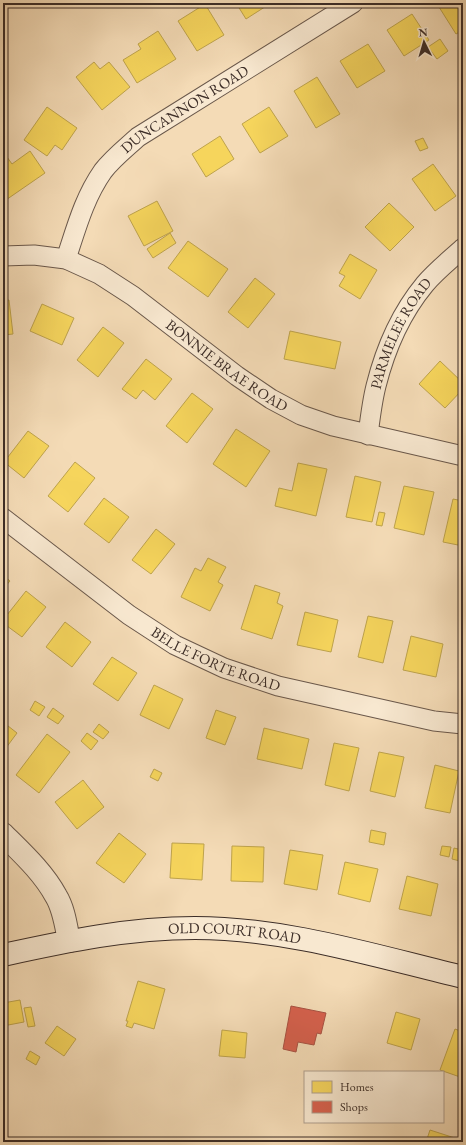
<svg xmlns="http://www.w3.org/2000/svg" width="466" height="1145" font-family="'EB Garamond',serif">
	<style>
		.homes { fill: #f6d55c; stroke: #bea34c }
		.shops { fill: #d6604d; stroke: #a85142 }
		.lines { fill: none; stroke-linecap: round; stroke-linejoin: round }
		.minor-casing { stroke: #6a584b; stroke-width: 21 }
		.tertiary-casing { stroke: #6a584b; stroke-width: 24 }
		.secondary-casing { stroke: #3c2d27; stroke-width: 24 }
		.minor { stroke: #f8e8d0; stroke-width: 19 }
		.tertiary { stroke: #f8e8d0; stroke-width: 22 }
		.secondary { stroke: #f8e8d0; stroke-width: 22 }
		.labels { text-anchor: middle; stroke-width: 4; stroke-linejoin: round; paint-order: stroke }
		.street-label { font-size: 15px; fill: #3c2d27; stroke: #f8e8d0 }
	</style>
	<rect width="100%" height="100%" fill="#f4dbb6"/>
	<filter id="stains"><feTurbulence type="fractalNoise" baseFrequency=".005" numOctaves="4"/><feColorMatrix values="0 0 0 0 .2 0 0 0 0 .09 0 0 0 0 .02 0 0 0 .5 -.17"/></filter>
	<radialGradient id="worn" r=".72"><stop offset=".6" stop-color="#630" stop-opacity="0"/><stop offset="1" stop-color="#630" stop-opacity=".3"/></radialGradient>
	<g class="homes">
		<path d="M236 3H271L246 19Z"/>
		<path d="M446 3H463V33L461 31 456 34 439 7Z"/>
		<path d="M205 4 224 35 197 51 178 21Z"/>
		<path d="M412 14 429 40 404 56 387 30Z"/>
		<path d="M158 31 176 59 137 83 123 60 141 49 138 44Z"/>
		<path d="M440 39 448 51 437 59 428 47Z"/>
		<path d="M368 44 385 71 357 88 340 61Z"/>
		<path d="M94 62 100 69 109 62 130 87 102 110 76 77Z"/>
		<path d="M317 77 340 114 316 128 294 91Z"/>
		<path d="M47 107 77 128 62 150 55 145 47 156 24 140Z"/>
		<path d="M269 107 288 136 260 153 242 124Z"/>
		<path d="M220 136 234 159 206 177 192 154Z"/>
		<path d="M423 138 428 148 420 151 415 141Z"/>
		<path d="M30 151 45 173 3 202V159L7 157 12 164Z"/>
		<path d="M433 164 456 196 435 211 412 179Z"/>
		<path d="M157 201 173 231 144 246 128 216Z"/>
		<path d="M389 203 414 227 390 251 365 227Z"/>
		<path d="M170 233 176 243 153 258 147 249Z"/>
		<path d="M188 241 228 269 208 297 168 268Z"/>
		<path d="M350 254 377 270 360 299 339 286 345 276 339 273Z"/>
		<path d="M255 278 275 294 248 328 228 312Z"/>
		<path d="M9 300 13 334 4 335 5 343 3 344V301Z"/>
		<path d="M42 304 74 318 62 345 30 331Z"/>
		<path d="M103 327 124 343 98 377 77 360Z"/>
		<path d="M290 331 341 342 335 369 284 359Z"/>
		<path d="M146 359 172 379 155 400 143 390 136 399 122 389Z"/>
		<path d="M440 361 463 383V389L445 408 419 384Z"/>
		<path d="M192 393 213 409 187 443 166 426Z"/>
		<path d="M236 429 270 451 246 487 213 464Z"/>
		<path d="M28 431 49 446 24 478 4 462Z"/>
		<path d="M75 462 95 478 68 512 48 496Z"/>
		<path d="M298 463 327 469 316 516 275 506 279 488 292 491Z"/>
		<path d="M355 476 381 482 372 522 346 517Z"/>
		<path d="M404 486 434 492 424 535 394 528Z"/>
		<path d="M104 498 129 517 109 543 84 524Z"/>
		<path d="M453 499 463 501V546L443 542Z"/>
		<path d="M379 512 385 513 382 526 376 525Z"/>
		<path d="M156 529 175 544 151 574 132 560Z"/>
		<path d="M208 558 226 567 218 582 223 585 210 611 181 597 195 568 201 571Z"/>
		<path d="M3 575 10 581 3 589Z"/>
		<path d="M255 585 280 593 277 603 283 606 272 639 241 629Z"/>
		<path d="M26 591 46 607 22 637 3 623V620Z"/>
		<path d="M305 612 338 620 331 652 297 645Z"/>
		<path d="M368 616 393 621 383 663 358 657Z"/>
		<path d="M65 622 91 642 72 667 46 647Z"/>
		<path d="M411 636 443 644 436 677 403 670Z"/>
		<path d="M112 657 137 673 118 701 93 684Z"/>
		<path d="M154 685 183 699 169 729 140 715Z"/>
		<path d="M35 701 45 707 39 716 30 710Z"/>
		<path d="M53 708 64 716 58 724 47 717Z"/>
		<path d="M216 710 236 717 225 745 206 738Z"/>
		<path d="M3 722 17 733 3 752Z"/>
		<path d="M99 724 109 732 103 739 93 732Z"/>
		<path d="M264 728 309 739 302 769 257 759Z"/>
		<path d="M87 733 98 741 91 750 81 741Z"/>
		<path d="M47 734 70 752 39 793 16 775Z"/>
		<path d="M334 743 359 748 349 791 325 785Z"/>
		<path d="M379 752 404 757 395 797 370 791Z"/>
		<path d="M435 765 459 771 450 813 425 808Z"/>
		<path d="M154 769 162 773 158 781 150 777Z"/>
		<path d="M83 780 104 807 77 829 55 802Z"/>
		<path d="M371 830 386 833 384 845 369 842Z"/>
		<path d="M119 833 146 854 124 883 96 863Z"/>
		<path d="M172 843 204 844 202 880 170 878Z"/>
		<path d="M232 846 264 847 263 882 231 881Z"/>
		<path d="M442 846 451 847 449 857 440 855Z"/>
		<path d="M454 848 462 850 460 861 452 859Z"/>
		<path d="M290 850 323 855 317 890 284 884Z"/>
		<path d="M345 862 378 869 370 902 338 894Z"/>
		<path d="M407 876 438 884 431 916 399 909Z"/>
		<path d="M463 903V922L459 921Z"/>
		<path d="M138 981 165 989 154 1029 134 1023 132 1028 126 1026 128 1021H126Z"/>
		<path d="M20 1000 24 1022 3 1026V1003Z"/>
		<path d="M31 1007 35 1026 28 1027 24 1008Z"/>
		<path d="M396 1012 420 1019 411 1050 387 1043Z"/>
		<path d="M57 1026 76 1039 64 1056 45 1043Z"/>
		<path d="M455 1029 463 1032V1078L440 1070Z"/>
		<path d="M222 1030 247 1033 245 1058 219 1056Z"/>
		<path d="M30 1051 40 1057 36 1065 26 1059Z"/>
		<path d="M430 1130 461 1140 460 1142H426Z"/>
	</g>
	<path class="shops" d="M291 1006 326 1013 321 1034 317 1033 314 1045 298 1042 296 1052 283 1049Z"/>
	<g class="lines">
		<defs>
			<g id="minor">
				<path id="s1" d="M3 256 34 255 66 259 99 274 133 296 237 376 271 399 301 415 333 426 463 456"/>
				<path id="s2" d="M66 259C76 229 84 198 103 171 113 158 126 148 138 137L353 3"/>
				<path id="s3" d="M368 435C370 419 372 402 376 386 385 350 401 313 425 284 436 271 450 260 463 248"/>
				<path id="s4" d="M3 518 129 615 175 645 224 668 278 686 434 721 463 724"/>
			</g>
			<path id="tertiary" d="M3 834C22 853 43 872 56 896 64 909 66 926 69 941"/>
			<g id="secondary">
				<path id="s5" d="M3 955C67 941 129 928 195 928 286 928 375 956 463 977"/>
			</g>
		</defs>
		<use href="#minor" class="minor-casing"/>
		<use href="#tertiary" class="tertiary-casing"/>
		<use href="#secondary" class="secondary-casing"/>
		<use href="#minor" class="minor"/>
		<use href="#tertiary" class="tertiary"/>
		<use href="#secondary" class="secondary"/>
	</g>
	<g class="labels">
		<g class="street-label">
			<text dy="5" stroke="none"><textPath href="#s2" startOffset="199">DUNCANNON ROAD</textPath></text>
			<text dy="5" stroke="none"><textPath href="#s3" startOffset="108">PARMELEE ROAD</textPath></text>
			<text dy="5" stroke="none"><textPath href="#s1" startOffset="257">BONNIE BRAE ROAD</textPath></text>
			<text dy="5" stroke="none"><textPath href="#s4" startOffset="257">BELLE FORTE ROAD</textPath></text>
			<text dy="5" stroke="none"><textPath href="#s5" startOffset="234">OLD COURT ROAD</textPath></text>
		</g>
	</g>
	<rect width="466" height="1145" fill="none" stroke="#f4dbb6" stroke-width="16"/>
	<rect x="4" y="4" width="458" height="1137" fill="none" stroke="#3c2d27" stroke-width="2"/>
	<rect x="8" y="8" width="450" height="1129" fill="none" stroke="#3c2d27"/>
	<rect x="304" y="1071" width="140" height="52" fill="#f8e8d0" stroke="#ad9d8c"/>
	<rect x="312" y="1081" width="20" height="12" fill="#f6d55c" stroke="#ad9d8c"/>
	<text x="340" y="1091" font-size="12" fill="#3c2d27">Homes</text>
	<rect x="312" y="1101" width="20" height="12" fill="#d6604d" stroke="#ad9d8c"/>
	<text x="340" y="1111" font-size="12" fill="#3c2d27">Shops</text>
	<g transform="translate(424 42) rotate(355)" stroke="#f8e8d0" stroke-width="3" paint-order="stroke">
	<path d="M0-3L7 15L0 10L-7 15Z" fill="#3c2d27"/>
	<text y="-6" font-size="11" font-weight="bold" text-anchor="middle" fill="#3c2d27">N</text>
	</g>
	<rect width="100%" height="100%" filter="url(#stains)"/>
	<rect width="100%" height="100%" fill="url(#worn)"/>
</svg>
